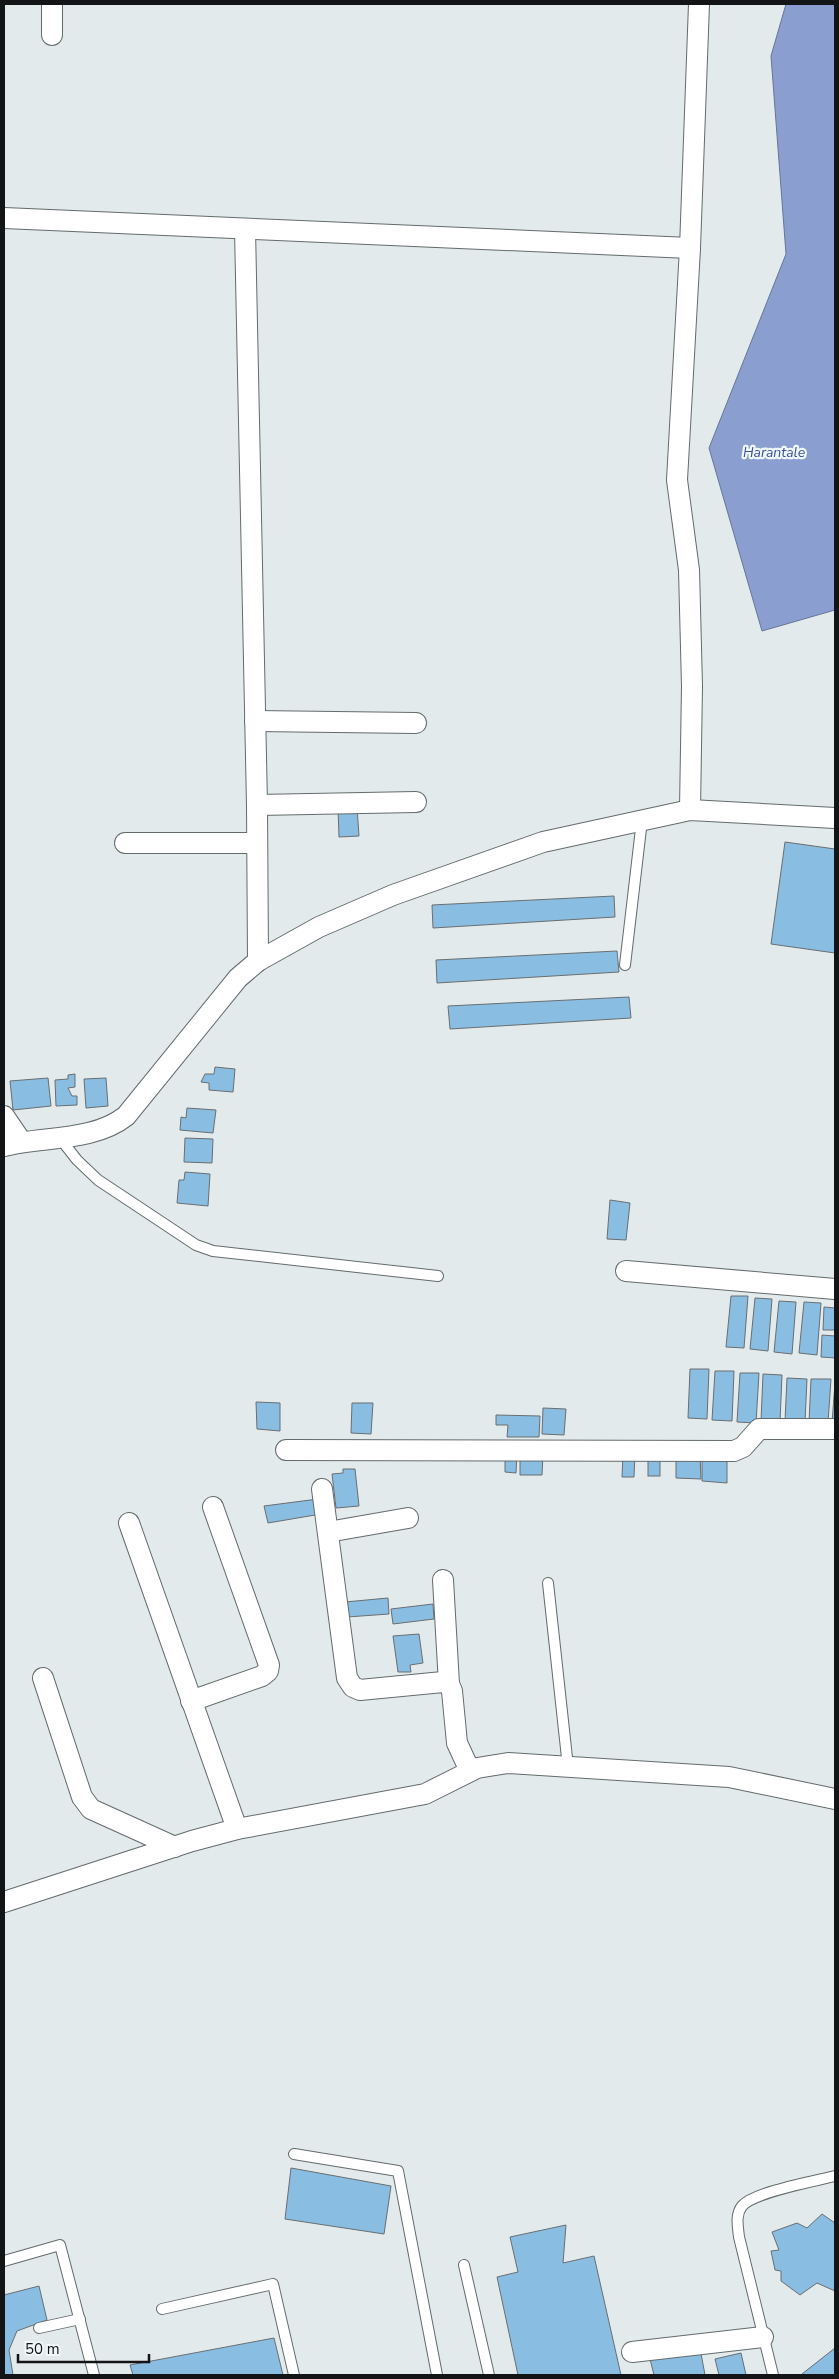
<svg xmlns="http://www.w3.org/2000/svg" width="839" height="2379" font-family="'Nunito Sans',sans-serif">
	<style>
		.water { fill: #8a9ed0; stroke: #667598 }
		.building { fill: #8abde2; stroke: #696e71 }
		.lines { fill: none; stroke-linecap: round; stroke-linejoin: round }
		.service-casing { stroke: #646b6c; stroke-width: 12 }
		.minor-casing { stroke: #646b6c; stroke-width: 22 }
		.service { stroke: #fff; stroke-width: 10 }
		.minor { stroke: #fff; stroke-width: 20 }
		.labels { text-anchor: middle; stroke-width: 4.5; stroke-linejoin: round; paint-order: stroke }
		.water-label { font-size: 14px; font-style: italic; fill: #3c5392; stroke: #f0f7f9 }
	</style>
	<rect width="100%" height="100%" fill="#e3eaec"/>
	<path class="water" d="M786 4H835V610L762 631 709 448 786 254 771 56Z"/>
	<g class="building">
		<path d="M357 807 359 836 339 837 338 808Z"/>
		<path d="M785 842 835 849V953L771 944Z"/>
		<path d="M614 896 615 917 433 928 432 905Z"/>
		<path d="M617 951 619 972 437 983 436 960Z"/>
		<path d="M629 997 631 1018 450 1029 448 1006Z"/>
		<path d="M215 1067 235 1069 233 1092 209 1090V1083L201 1082 205 1074H214Z"/>
		<path d="M75 1074V1087L68 1088 72 1096H77V1105L56 1106 55 1080 68 1079V1075Z"/>
		<path d="M48 1078 51 1106 13 1110 10 1081Z"/>
		<path d="M106 1078 108 1106 86 1108 84 1079Z"/>
		<path d="M187 1108 216 1110 213 1133 180 1130 181 1117 186 1118Z"/>
		<path d="M185 1138 213 1139 212 1163 184 1162Z"/>
		<path d="M185 1172 210 1174 208 1206 177 1203 179 1180H184Z"/>
		<path d="M610 1200 630 1203 626 1240 607 1239Z"/>
		<path d="M731 1296H748L744 1348 726 1347Z"/>
		<path d="M755 1298 772 1299 768 1351 750 1349Z"/>
		<path d="M779 1301 796 1302 792 1354 774 1352Z"/>
		<path d="M804 1302 821 1303 817 1355 799 1353Z"/>
		<path d="M824 1307 835 1308V1330H823Z"/>
		<path d="M822 1335 835 1336V1358L821 1357Z"/>
		<path d="M690 1369H709L707 1419 688 1418Z"/>
		<path d="M715 1371H734L732 1421 712 1420Z"/>
		<path d="M740 1373H759L756 1423 737 1422Z"/>
		<path d="M763 1374 782 1375 780 1422 761 1421Z"/>
		<path d="M787 1378 807 1379 805 1422 785 1421Z"/>
		<path d="M811 1379H831L828 1423 809 1422Z"/>
		<path d="M835 1383V1423H832Z"/>
		<path d="M256 1402 280 1403V1431L257 1429Z"/>
		<path d="M352 1403H373L371 1434 351 1433Z"/>
		<path d="M543 1408 566 1409 564 1435 542 1434Z"/>
		<path d="M496 1415 540 1416 539 1437H507L508 1425H496Z"/>
		<path d="M505 1453H517L516 1473 505 1472Z"/>
		<path d="M520 1453 543 1454 542 1475H520Z"/>
		<path d="M623 1454H635L634 1477H622Z"/>
		<rect x="648" y="1454" width="12" height="22"/>
		<path d="M676 1454 700 1456 701 1479 676 1478Z"/>
		<path d="M702 1459 727 1460V1483L702 1481Z"/>
		<path d="M343 1469H355L359 1506 336 1508 332 1474 343 1473Z"/>
		<path d="M318 1499 321 1514 268 1523 264 1506Z"/>
		<path d="M388 1598 389 1614 347 1617 345 1602Z"/>
		<path d="M433 1604 434 1619 393 1624 391 1609Z"/>
		<path d="M419 1634 423 1663 410 1665 411 1672H398L393 1636Z"/>
		<path d="M291 2168 391 2186 384 2234 285 2219Z"/>
		<path d="M822 2214 835 2223V2291L817 2283 800 2295 781 2281V2271L775 2270 771 2251 779 2250 772 2232 797 2223 807 2228Z"/>
		<path d="M566 2225 563 2263 594 2256 621 2375H518L497 2277 518 2272 510 2237Z"/>
		<path d="M39 2286 47 2320 17 2331 9 2350 13 2375H4V2295Z"/>
		<path d="M274 2338 283 2375H133L130 2365Z"/>
		<path d="M700 2348 705 2375H654L649 2355Z"/>
		<path d="M835 2348V2375H803L802 2374Z"/>
		<path d="M741 2353 746 2375H719L715 2359Z"/>
	</g>
	<g class="lines">
		<defs>
			<g id="service">
				<path d="M625 965 642 820"/>
				<path d="M59 1137 77 1160 98 1180 196 1245 213 1251 438 1276"/>
				<path d="M548 1583 568 1767"/>
				<path d="M294 2154 398 2171 437 2375"/>
				<path d="M4 2261 60 2245 94 2375"/>
				<path d="M464 2265 489 2375"/>
				<path d="M162 2309 273 2284 294 2375"/>
				<path d="M39 2328 80 2319"/>
				<path d="M773 2375 739 2237C738 2227 735 2215 742 2206 754 2192 815 2181 835 2176"/>
			</g>
			<g id="minor">
				<path d="M52 4V35"/>
				<path d="M4 218 690 248"/>
				<path d="M245 229 257 805 258 961"/>
				<path d="M255 721 416 723"/>
				<path d="M257 805 416 802"/>
				<path d="M690 810 692 686 689 570 677 480 690 248 699 4"/>
				<path d="M125 843H256"/>
				<path d="M4 1116 21 1141"/>
				<path d="M4 1146C43 1136 93 1142 126 1116L238 978 258 961 319 927 393 895 543 842 690 810 835 818"/>
				<path d="M626 1271 835 1289"/>
				<path d="M286 1450 734 1451 743 1447 759 1429H835"/>
				<path d="M322 1489 347 1678 353 1687 360 1690 443 1682 449 1684 452 1691 457 1743 470 1771"/>
				<path d="M129 1523 237 1829"/>
				<path d="M328 1532 408 1518"/>
				<path d="M443 1580 449 1684"/>
				<path d="M43 1678 82 1797 91 1809 175 1847"/>
				<path d="M191 1701 262 1676 268 1671 269 1665 213 1507"/>
				<path d="M4 1902 192 1841 237 1829 425 1794 477 1768 508 1763 729 1777 835 1799"/>
				<path d="M632 2352 763 2337"/>
			</g>
		</defs>
		<use href="#service" class="service-casing"/>
		<use href="#minor" class="minor-casing"/>
		<use href="#service" class="service"/>
		<use href="#minor" class="minor"/>
	</g>
	<g class="labels">
		<g class="water-label">
			<text x="774" y="457">Harantale</text>
		</g>
	</g>
	<rect width="839" height="2379" fill="none" stroke="#121415" stroke-width="10"/>
	<path d="M18 2354v8h131v-8" fill="none" stroke="#121415" stroke-width="2.5"/>
	<text x="25" y="2354" font-size="15" fill="#121415" stroke="#f0f7f9" stroke-width="4" paint-order="stroke">50 m</text>
</svg>
